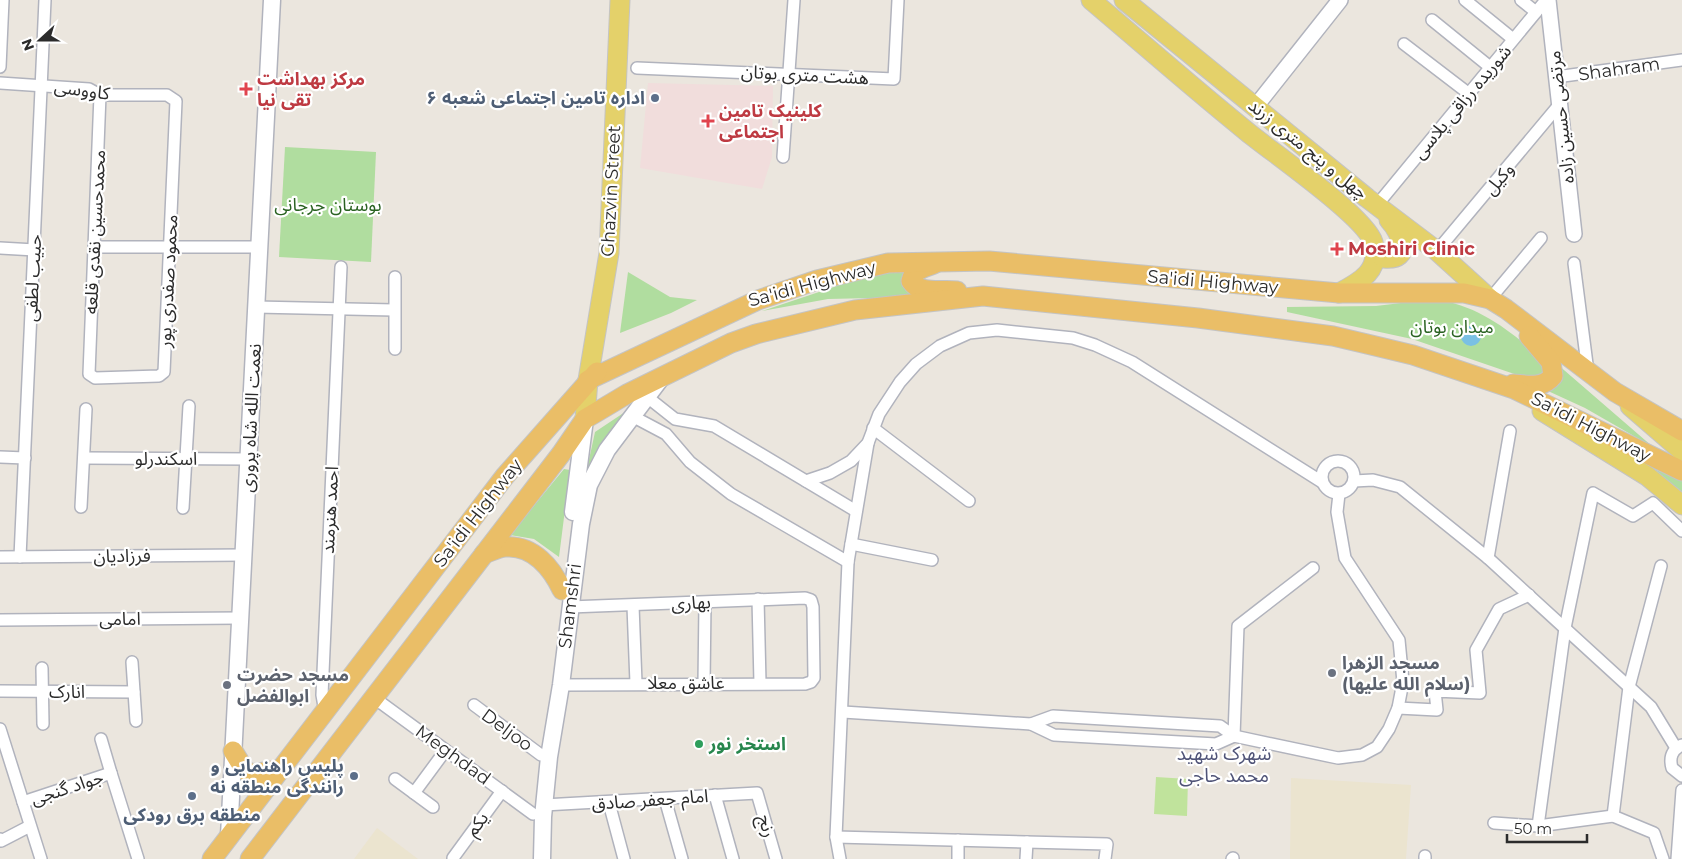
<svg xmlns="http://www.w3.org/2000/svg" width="1682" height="859" font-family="Montserrat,'Noto Sans Arabic',sans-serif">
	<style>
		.education { fill: #ebe4cf }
		.medical { fill: #f1dddc }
		.green { fill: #b0dd9f }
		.pitch { fill: #c0e39c }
		.water { fill: #7ac0e4 }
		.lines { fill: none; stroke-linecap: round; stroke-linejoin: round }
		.minor-casing { stroke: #b1b3bd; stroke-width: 14 }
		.tertiary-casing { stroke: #b1b3bd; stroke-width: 18 }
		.secondary-casing { stroke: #b1b3bd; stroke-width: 19 }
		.primary-casing { stroke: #c4c4c4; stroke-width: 21 }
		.trunk-casing { stroke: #c4c4c4; stroke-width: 21 }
		.minor { stroke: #fff; stroke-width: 11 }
		.tertiary { stroke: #fff; stroke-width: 15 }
		.secondary { stroke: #fff; stroke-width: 16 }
		.primary { stroke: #e4d16a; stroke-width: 19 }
		.trunk { stroke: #eabe67; stroke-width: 19 }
		.health-dot { fill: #e0444e; stroke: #fff; stroke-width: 2 }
		.service-dot { fill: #5c6f8a; stroke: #fff; stroke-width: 2 }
		.worship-dot { fill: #6b7280; stroke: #fff; stroke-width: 2 }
		.leisure-dot { fill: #2e9e5b; stroke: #fff; stroke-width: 2 }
		.labels { text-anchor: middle; stroke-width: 4.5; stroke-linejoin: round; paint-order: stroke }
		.street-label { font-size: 18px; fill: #2b2b2b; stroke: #fff }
		.health-label { font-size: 18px; font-weight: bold; fill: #be3a42; stroke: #fff; text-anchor: start }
		.service-label { font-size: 18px; font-weight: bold; fill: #4e5e75; stroke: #fff; text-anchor: end }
		.park-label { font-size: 18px; fill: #296221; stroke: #fff }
		.worship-label { font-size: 18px; font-weight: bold; fill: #5b616d; stroke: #fff; text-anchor: start }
		.leisure-label { font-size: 18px; font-weight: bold; fill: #27864d; stroke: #fff; text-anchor: start }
		.neighbourhood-label { font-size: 19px; fill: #4f5377; stroke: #fff }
	</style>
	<rect width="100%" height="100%" fill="#ebe6de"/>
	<g class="education">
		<path d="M1291 778 1411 785 1406 859H1290Z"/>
		<path d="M377 828 418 859H354Z"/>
	</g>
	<path class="medical" d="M648 83 773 86 772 157 762 189 640 168Z"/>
	<g class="green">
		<path d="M285 147 376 152 371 262 279 257Z"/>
		<path d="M910 268C897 281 902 288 915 297L828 299 762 311 873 274Z"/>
		<path d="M628 272 670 297 697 300 671 313 620 333Z"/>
		<path d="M1434 299C1480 306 1507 329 1542 358L1545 375 1526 378 1412 339 1287 312V307L1376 306Z"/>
		<path d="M1557 364 1653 447 1585 408 1548 391 1557 386 1561 377Z"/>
		<path d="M628 410 582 492 595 432Z"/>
		<path d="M1641 464 1682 480V497Z"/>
		<path d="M564 469 570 470 559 557 534 539 510 535Z"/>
	</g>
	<path class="pitch" d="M1156 777 1188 779 1187 816 1154 814Z"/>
	<circle class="water" cx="1471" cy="336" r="10"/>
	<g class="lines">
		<defs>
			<g id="minor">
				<path d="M1465 0 1513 39"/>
				<path d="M1521 0 1536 12"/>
				<path d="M1432 20 1490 67"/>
				<path d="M1404 44 1468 93"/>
				<path d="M0 67 3 0"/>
				<path d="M637 68 894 79 898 0"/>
				<path d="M1556 77 1682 60"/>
				<path d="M0 83 89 89 100 95H167L176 101 164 372 159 376 95 378 89 374 100 95"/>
				<path d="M783 157 794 0"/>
				<path d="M1377 205 1546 0"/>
				<path d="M95 247H260"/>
				<path d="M0 248 35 250"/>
				<path d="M1437 251 1559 105"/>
				<path d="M1574 263 1588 372"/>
				<path d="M1490 299 1541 238"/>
				<path d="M256 307 394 310"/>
				<path d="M395 349V277"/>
				<path d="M646 396 675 419 714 426 856 511"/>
				<path d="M632 416 666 434 690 462 731 494 848 562"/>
				<path d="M873 428 969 501"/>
				<path d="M0 457 25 458"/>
				<path d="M84 458 249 459"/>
				<circle cx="1338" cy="477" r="16"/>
				<path d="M806 481 830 473 851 461 868 443 879 414 900 382 916 364 940 346 969 333 997 330 1073 338 1095 345 1132 362 1322 482"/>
				<path d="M1354 481 1373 480 1400 487 1488 558 1651 707 1676 748"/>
				<path d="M81 507 86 409"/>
				<path d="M183 508 189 406"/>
				<path d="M851 544 932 560"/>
				<path d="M0 557 244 555"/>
				<path d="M20 557 45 0"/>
				<path d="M1488 558 1510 431"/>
				<path d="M758 599 760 683"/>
				<path d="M633 606 636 683"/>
				<path d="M0 620 240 618"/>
				<path d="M132 662 136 721"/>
				<path d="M42 668 43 724"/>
				<path d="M704 683 705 603"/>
				<path d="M561 685 805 684 811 682 814 678 813 607 811 600 805 598 570 607"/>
				<path d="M0 691 134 692"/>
				<path d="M373 697 533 814"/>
				<path d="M474 705 541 755"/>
				<path d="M1398 708 1437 710 1435 691 1480 693 1476 650 1499 609 1529 595"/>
				<path d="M325 712 322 695 341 267"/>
				<path d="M843 712 1031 724 1053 716 1220 726 1234 736 1338 758 1362 755 1377 747 1389 729 1398 708 1403 682 1399 640 1345 558 1337 512 1339 494"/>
				<path d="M1031 724 1054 735 1216 744 1234 736"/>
				<path d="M0 729 41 859"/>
				<path d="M1234 736 1238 626 1313 568"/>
				<path d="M101 739 111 773"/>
				<path d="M1682 745C1672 750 1669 757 1672 768L1682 776"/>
				<path d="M395 779 433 807"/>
				<path d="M414 793 445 751"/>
				<path d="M715 795 733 859"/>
				<path d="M665 799 682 859"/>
				<path d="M23 802 111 773 138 859"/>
				<path d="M609 803 624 859"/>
				<path d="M544 805 757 793 776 859"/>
				<path d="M1613 816 1629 687 1661 566"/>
				<path d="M1494 823 1538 826 1613 816 1654 833 1663 859"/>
				<path d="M1538 826 1565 628 1593 493 1633 516 1653 503 1682 531"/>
				<path d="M836 837 1107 844 1105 859"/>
				<path d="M0 839 1 841 30 826"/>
				<path d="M453 858 502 791"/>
				<path d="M840 859 836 837 848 562 868 443"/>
				<path d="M958 859V840"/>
				<path d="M1026 859 1027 842"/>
				<path d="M1232 859 1233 858"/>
				<path d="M1425 859V856"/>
				<path d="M1677 859 1682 790"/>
			</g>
			<g id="tertiary">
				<path d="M1548 0 1574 234"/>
				<path d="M1256 106 1340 0"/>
			</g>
			<g id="secondary">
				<path d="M573 512 585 419"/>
				<path d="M229 836 272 0"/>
				<path d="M542 859 543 817 549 757 561 685 581 524 589 485 607 450 662 377"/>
			</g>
			<g id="primary">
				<path d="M1091 0C1142 43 1193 88 1245 130 1270 151 1365 216 1373 242 1382 270 1360 282 1339 293"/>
				<path d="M1124 0 1367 198 1437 251 1490 299"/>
				<path d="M1375 249 1384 258C1414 261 1401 233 1389 220"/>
				<path d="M1630 406 1682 451"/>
				<path d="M1542 411 1647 476 1682 505"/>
				<path d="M585 419 588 380 609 253 620 0"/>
			</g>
			<g id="trunk">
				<path d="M934 264C924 268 914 269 911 281 920 295 942 289 957 291"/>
				<path d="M588 380 758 300 817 280 888 263 989 261 1339 293H1464L1490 299 1506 309 1615 392 1682 431"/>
				<path d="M1513 384C1527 385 1543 389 1553 376L1551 362 1529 336"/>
				<path d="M484 554C490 552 499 547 506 547 533 545 552 568 562 590"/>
				<path d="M233 751 244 769 250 774 279 770"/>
				<path d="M212 859 505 476 597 372"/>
				<path d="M250 859 561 454 585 419 627 394 731 343 756 334 855 310 983 296 1198 318 1333 336 1367 344 1413 355 1514 389 1682 471"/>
			</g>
		</defs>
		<use href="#minor" class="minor-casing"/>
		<use href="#tertiary" class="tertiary-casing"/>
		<use href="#secondary" class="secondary-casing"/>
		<use href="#primary" class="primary-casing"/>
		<use href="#trunk" class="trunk-casing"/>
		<use href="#minor" class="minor"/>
		<use href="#tertiary" class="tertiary"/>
		<use href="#secondary" class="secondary"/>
		<use href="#primary" class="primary"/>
		<use href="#trunk" class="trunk"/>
	</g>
	<g class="health-dot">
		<path d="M243.5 81.5h5v5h5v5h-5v5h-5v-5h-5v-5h5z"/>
		<path d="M705.5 113.5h5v5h5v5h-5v5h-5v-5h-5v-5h5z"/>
		<path d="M1334.5 241.5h5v5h5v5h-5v5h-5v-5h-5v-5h5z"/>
	</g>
	<g class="service-dot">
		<circle cx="655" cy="98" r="5"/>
		<circle cx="354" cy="776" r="5"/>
		<circle cx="192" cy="796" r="5"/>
	</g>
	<g class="worship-dot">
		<circle cx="1332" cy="673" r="5"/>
		<circle cx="227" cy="685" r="5"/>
	</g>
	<circle class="leisure-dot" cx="699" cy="744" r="5"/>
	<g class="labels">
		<g class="street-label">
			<text transform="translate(1619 69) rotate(-8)" y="6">Shahram</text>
			<text transform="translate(805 75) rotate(3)" y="6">هشت متری بوتان</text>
			<text transform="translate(82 90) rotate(8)" y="6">کاووسی</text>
			<text transform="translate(1462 102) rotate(-50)" y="6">شوریده رزاقی پلاسی</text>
			<text transform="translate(1561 117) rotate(-96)" y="6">مرتضی حسین زاده</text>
			<text transform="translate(1308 149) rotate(39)" y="6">چهل و پنج متری زرند</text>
			<text transform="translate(1499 179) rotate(-50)" y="6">وکیل</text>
			<text transform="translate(611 191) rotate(-87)" y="6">Ghazvin Street</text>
			<text transform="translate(95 232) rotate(-87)" y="6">محمدحسین نقدی قلعه</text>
			<text transform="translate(33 278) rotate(-87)" y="6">حبیب لطفی</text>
			<text transform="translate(168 281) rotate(-87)" y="6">محمود صفدری پور</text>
			<text transform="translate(1213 282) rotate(5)" y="6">Sa'idi Highway</text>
			<text transform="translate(812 284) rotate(-15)" y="6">Sa'idi Highway</text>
			<text transform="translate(251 418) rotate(-87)" y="6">نعمت الله شاه پروری</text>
			<text transform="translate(1591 427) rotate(27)" y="6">Sa'idi Highway</text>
			<text x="166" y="465">اسکندرلو</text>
			<text transform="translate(330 510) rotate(-87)" y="6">احمد هنرمند</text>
			<text transform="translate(478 513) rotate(-52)" y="6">Sa'idi Highway</text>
			<text transform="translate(122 556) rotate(-1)" y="6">فرزادیان</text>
			<text transform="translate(691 603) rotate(-3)" y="6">بهاری</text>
			<text transform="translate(570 606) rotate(-83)" y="6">Shamshri</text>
			<text x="120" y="625">امامی</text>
			<text x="686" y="689">عاشق معلا</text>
			<text x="67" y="698">انارک</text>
			<text transform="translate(507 730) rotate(36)" y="6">Deljoo</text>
			<text transform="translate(453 755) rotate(36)" y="6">Meghdad</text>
			<text transform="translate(67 788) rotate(-18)" y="6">جواد گنجی</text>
			<text transform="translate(650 800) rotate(-4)" y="6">امام جعفر صادق</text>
			<text transform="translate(477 824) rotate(-53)" y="6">یکم</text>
			<text transform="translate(767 826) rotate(74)" y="6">رنج</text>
		</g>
		<g class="health-label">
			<text x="257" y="85">مرکز بهداشت<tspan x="257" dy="21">تقی نیا</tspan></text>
			<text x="719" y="117">کلینیک تامین<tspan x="719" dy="21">اجتماعی</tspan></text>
			<text x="1348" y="255">Moshiri Clinic</text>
		</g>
		<g class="service-label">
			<text x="645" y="104">اداره تامین اجتماعی شعبه ۶</text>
			<text x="344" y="772">پلیس راهنمایی و<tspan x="344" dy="21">رانندگی منطقه نه</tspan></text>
			<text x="192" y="821" text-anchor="middle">منطقه برق رودکی</text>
		</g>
		<g class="park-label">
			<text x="328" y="211">بوستان جرجانی</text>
			<text x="1452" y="333">میدان بوتان</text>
		</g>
		<g class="worship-label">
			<text x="1342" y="669">مسجد الزهرا<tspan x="1342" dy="21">(سلام الله علیها)</tspan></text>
			<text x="237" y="681">مسجد حضرت<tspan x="237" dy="21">ابوالفضل</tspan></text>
		</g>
		<g class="leisure-label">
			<text x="709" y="750">استخر نور</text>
		</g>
		<g class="neighbourhood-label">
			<text x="1224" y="760">شهرک شهید<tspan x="1224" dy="22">محمد حاجی</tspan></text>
		</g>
	</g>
	<g transform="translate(40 40) rotate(249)" stroke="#ffffff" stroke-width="4" paint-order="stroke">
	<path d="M0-4L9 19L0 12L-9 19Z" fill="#2b2b2b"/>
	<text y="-8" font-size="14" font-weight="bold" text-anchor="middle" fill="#2b2b2b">N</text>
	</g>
	<path d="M1507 834v8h80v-8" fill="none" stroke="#2b2b2b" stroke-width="2.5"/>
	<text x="1514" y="834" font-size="15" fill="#2b2b2b" stroke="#ffffff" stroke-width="4" paint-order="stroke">50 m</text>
</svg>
